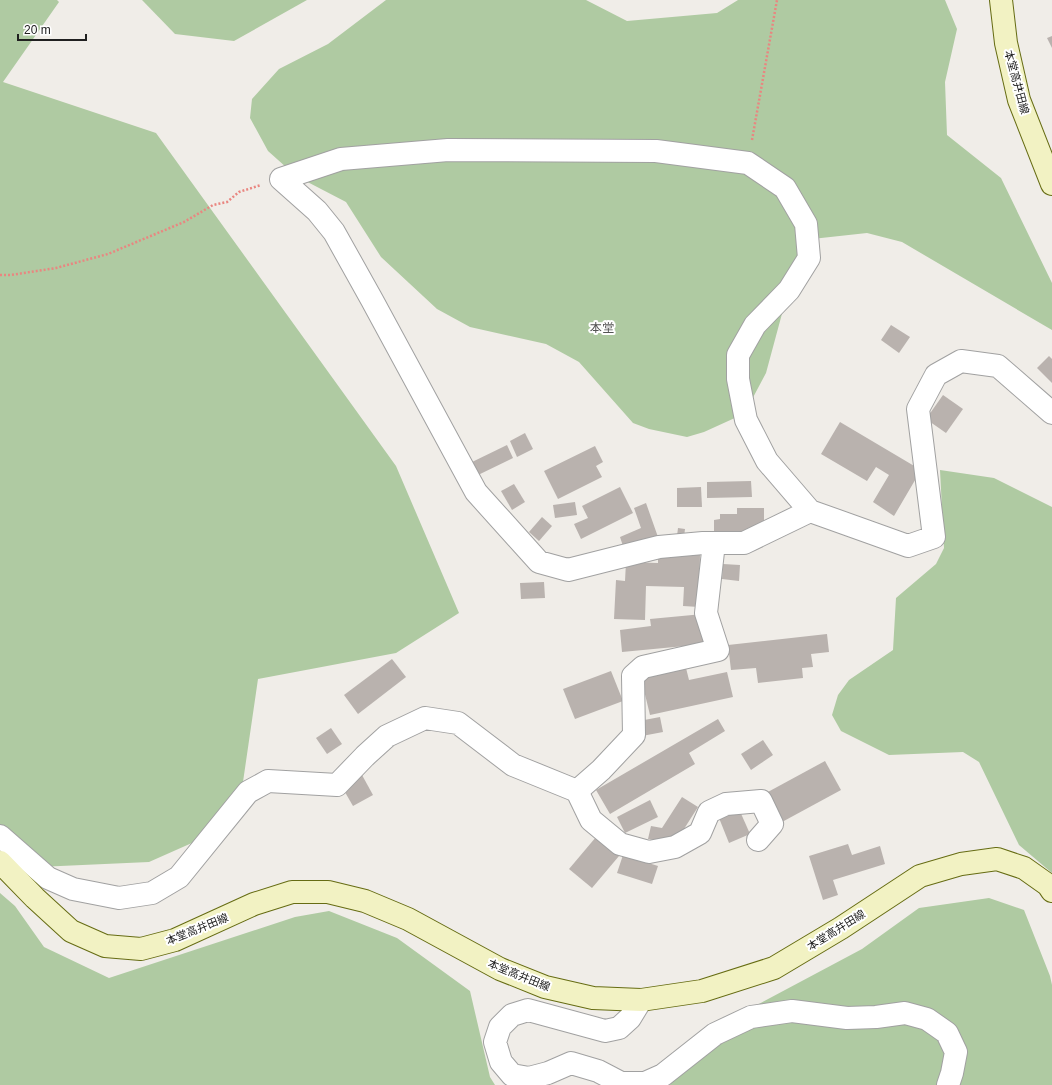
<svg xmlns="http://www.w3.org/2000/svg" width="1052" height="1085" font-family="Arial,'Noto Sans JP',sans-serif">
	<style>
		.forest { fill: #afcaa2 }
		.building { fill: #b9b2ae }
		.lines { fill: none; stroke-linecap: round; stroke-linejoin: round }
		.street-casing { stroke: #a1a1a1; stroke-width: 24 }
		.secondary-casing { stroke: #666c13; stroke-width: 24 }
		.path { stroke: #e98680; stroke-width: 2.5; stroke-dasharray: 2 2; stroke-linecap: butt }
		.street { stroke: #fff; stroke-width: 22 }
		.secondary { stroke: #f2f2c3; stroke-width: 22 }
		.labels { text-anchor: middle; stroke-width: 4; stroke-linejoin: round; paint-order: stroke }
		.street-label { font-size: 11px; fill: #202020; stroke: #fff }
		.neighbourhood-label { font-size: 12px; fill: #535353; stroke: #fff }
	</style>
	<rect width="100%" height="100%" fill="#f0ede8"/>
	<g class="forest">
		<path d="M0 0H57L59 2 3 82 156 133 396 466 459 613 396 653 258 679 237 823 149 862 38 867 0 833Z"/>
		<path d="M142 0H307L234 41 175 34Z"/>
		<path d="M386 0H586L627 21 717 13 738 0H945L957 29 945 82 947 135 1001 178 1052 283V330L902 242 867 233 812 239 790 284 766 373 749 405 737 417 704 432 687 437 649 429 633 423 579 362 546 344 470 327 437 309 381 257 346 202 296 176 268 151 250 118 252 99 279 69 328 44Z"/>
		<path d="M940 470 994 478 1052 507V873L1019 845 979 762 963 752 889 755 841 731 832 715 838 695 849 680 893 650 896 598 936 564 944 548Z"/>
		<path d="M0 893 15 906 44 947 109 978 295 917 329 911 397 938 470 991 490 1077 495 1085H0Z"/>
		<path d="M989 898 1024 910 1050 976 1052 985V1085H670L673 1073 708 1031 862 949 919 908Z"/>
	</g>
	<g class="building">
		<path d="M1052 36V48L1047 38Z"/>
		<path d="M891 325 910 337 899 353 881 340Z"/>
		<path d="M1049 356 1052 359V383L1037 368Z"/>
		<path d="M943 395 963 409 946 433 926 419Z"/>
		<path d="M840 422 921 470 894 516 873 502 889 475 876 467 867 481 821 454Z"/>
		<path d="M525 433 533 449 517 457 510 441Z"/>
		<path d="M507 445 513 458 476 476 470 463Z"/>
		<path d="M595 446 603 462 596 466 602 477 558 499 544 471Z"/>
		<path d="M751 481 752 497 707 498V482Z"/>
		<path d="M514 484 525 502 512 510 501 491Z"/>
		<path d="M620 487 633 513 581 539 574 524 588 518 582 506Z"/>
		<path d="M701 487 702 507H677V488Z"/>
		<path d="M575 502 577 515 555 518 553 505Z"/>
		<path d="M646 503 658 537 624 549 620 537 641 528 634 508Z"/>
		<path d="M737 508H764V527L753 536H714V520L720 519V514H737Z"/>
		<path d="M542 517 552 526 539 541 529 532Z"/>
		<path d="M678 528 685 529 684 537 677 536Z"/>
		<path d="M658 553 700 555 699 607 683 606 684 587 646 586 645 620 614 619 616 580 625 581 626 562 658 563Z"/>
		<path d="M723 564 740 565 739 581 722 579Z"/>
		<path d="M544 582 545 598 521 599 520 583Z"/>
		<path d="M703 614 706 644 622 652 620 630 651 626 650 619Z"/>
		<path d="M827 634 829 652 811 654 813 667 802 668 803 678 758 683 756 668 731 670 728 645Z"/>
		<path d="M392 659 406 677 358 714 344 695Z"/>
		<path d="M686 668 689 680 727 672 733 697 650 715 641 678Z"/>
		<path d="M611 671 623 701 575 719 563 689Z"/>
		<path d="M660 717 663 732 642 736 639 721Z"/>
		<path d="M718 719 725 731 689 753 695 764 610 814 596 790Z"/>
		<path d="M331 728 342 744 327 754 316 738Z"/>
		<path d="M763 740 773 755 751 770 741 754Z"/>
		<path d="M825 761 841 790 782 822 766 793Z"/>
		<path d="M362 775 373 795 353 806 342 787Z"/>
		<path d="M682 797 698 807 675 843 648 839 651 826 662 828Z"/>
		<path d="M650 800 658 817 625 833 617 817Z"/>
		<path d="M739 809 750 834 729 843 719 818Z"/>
		<path d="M596 837 619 856 592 888 569 869Z"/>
		<path d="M848 844 852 855 880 846 885 864 833 880 838 895 823 900 809 856Z"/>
		<path d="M623 855 658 866 652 884 617 873Z"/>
	</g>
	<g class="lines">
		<defs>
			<g id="street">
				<path d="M810 511 744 543H703L659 547 568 570 539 562 476 492 372 300 334 232 317 211 281 179 341 159 448 150 656 151 748 163 785 188 806 224 809 258 789 290 755 325 738 355V379L746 420 767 461 810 511 908 546 934 537 918 409 936 375 961 361 998 366 1052 413"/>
				<path d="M577 791 601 770 634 735 633 676 643 667 718 650 706 613 714 543"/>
				<path d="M0 836 48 878 73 889 119 898 152 893 179 877 248 792 268 781 337 785 365 756 387 736 425 718 458 723 513 765 577 791 591 820 620 844 649 852 675 847 700 833 709 812 726 804 761 801 772 824 758 840"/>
				<path d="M641 1000 630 1018 619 1028 605 1031 528 1010 512 1015 500 1027 495 1042 501 1062 512 1075 529 1078 548 1073 571 1063 598 1071 621 1083H645L663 1075 715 1034 751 1017 792 1011 847 1018 876 1017 905 1013 927 1019 947 1033 956 1052 952 1073 948 1085"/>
			</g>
			<g id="secondary">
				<path d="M1001 0 1006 43 1019 100 1052 184"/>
				<path d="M0 862 35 898 71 931 105 946 141 949 175 940 254 904 292 892H328L365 901 408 919 500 969 545 987 593 998 641 1000 702 991 774 968 841 928 920 876 961 864 997 859 1024 868 1048 885 1052 891"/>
			</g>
		</defs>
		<use href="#street" class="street-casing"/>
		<use href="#secondary" class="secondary-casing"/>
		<g class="path">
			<path d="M752 140 777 0"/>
			<path d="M0 275H11L56 268 108 254 184 222 213 205 227 202 239 192 261 185"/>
		</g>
		<use href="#street" class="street"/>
		<use href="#secondary" class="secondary"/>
	</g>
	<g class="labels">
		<g class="street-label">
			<text transform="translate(1017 82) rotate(75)" y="4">本堂高井田線</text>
			<text transform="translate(197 929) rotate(-22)" y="4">本堂高井田線</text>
			<text transform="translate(836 930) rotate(-32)" y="4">本堂高井田線</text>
			<text transform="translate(519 975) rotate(22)" y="4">本堂高井田線</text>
		</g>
		<g class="neighbourhood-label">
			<text x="602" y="332">本堂</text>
		</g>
	</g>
	<path d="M18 34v6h68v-6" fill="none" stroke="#202020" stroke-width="2"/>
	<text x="24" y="34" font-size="12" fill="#202020" stroke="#ffffff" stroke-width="3" paint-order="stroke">20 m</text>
</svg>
